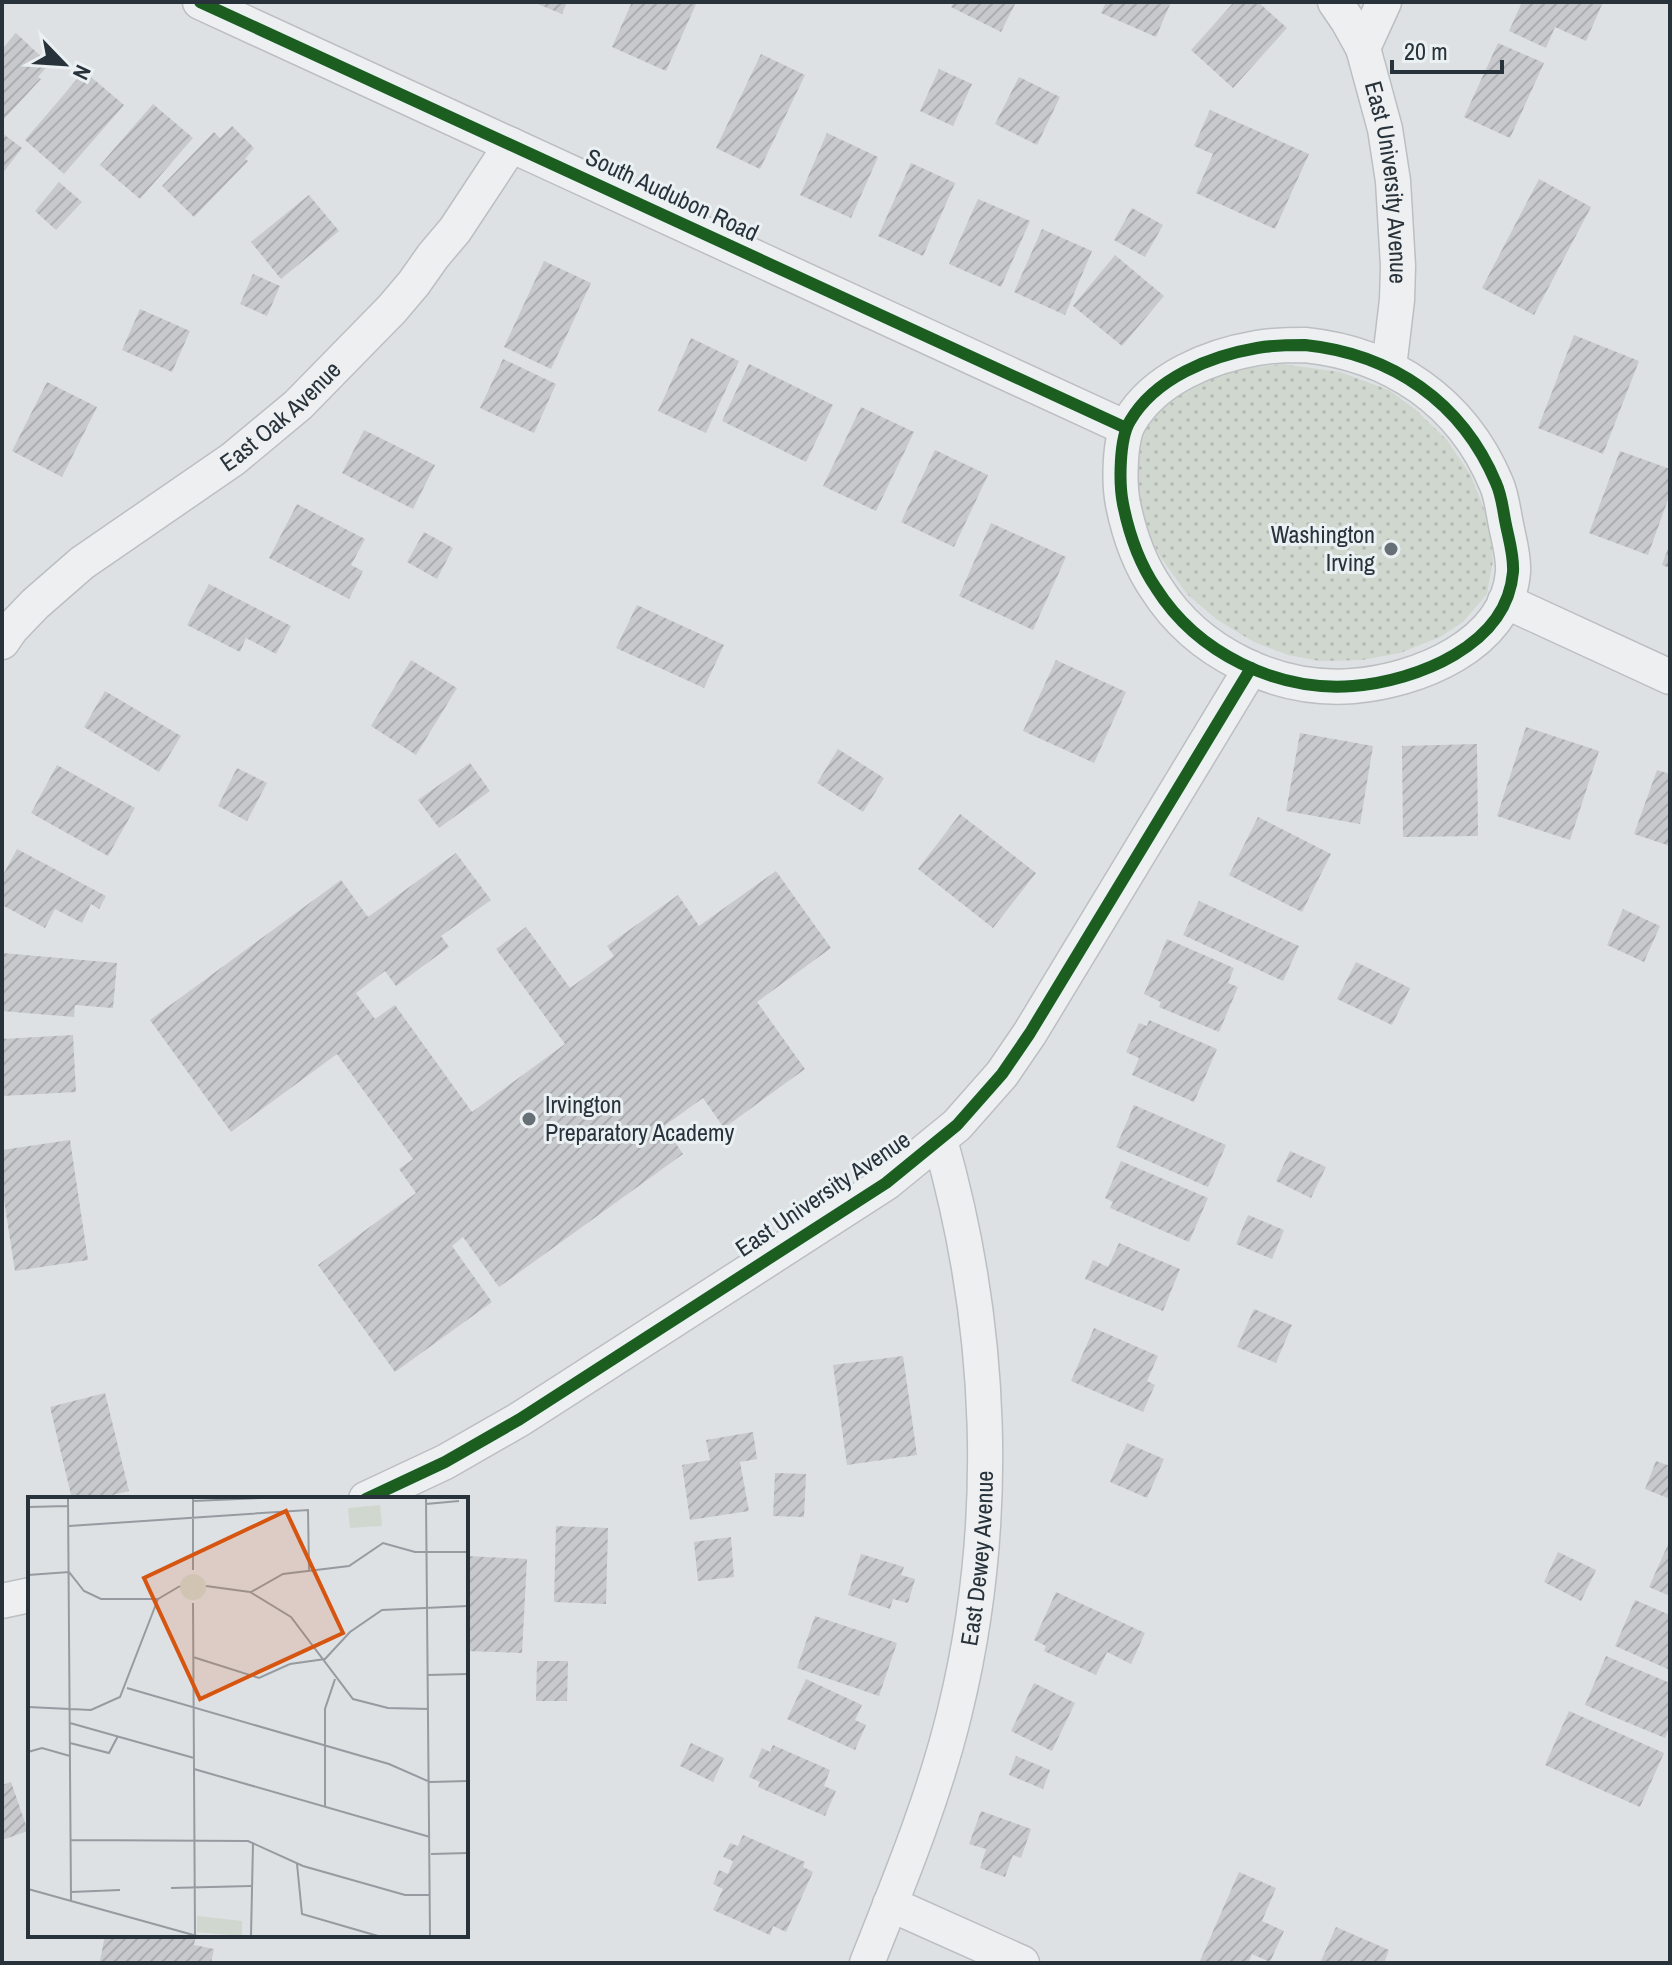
<svg xmlns="http://www.w3.org/2000/svg" width="1672" height="1965" font-family="'Archivo Narrow',sans-serif">
	<style>
		.grass { fill: url(#grass-dots) }
		.building { fill: url(#building-hatch) }
		.lines { fill: none; stroke-linecap: round; stroke-linejoin: round }
		.street-casing { stroke: #bcbfc2; stroke-width: 37 }
		.street { stroke: #edeff0; stroke-width: 34 }
		.cycleway-casing { stroke: #ebf0f3; stroke-width: 17 }
		.cycleway { stroke: #1b5e20; stroke-width: 12 }
		.poi-dot { fill: #676f76; stroke: #ebf0f3; stroke-width: 3 }
		.labels { text-anchor: middle; stroke-width: 6; stroke-linejoin: round; paint-order: stroke }
		.street-label { font-size: 24px; fill: #27323b; stroke: #ebf0f3 }
		.poi-label { font-size: 24px; fill: #27323b; stroke: #ebf0f3; text-anchor: end }
		.inset-road { fill: none; stroke: #959ba0; stroke-width: 2 }
		.view { fill: #d55511; fill-opacity: 0.15; stroke: #d55511; stroke-width: 4 }
		.inset-edge { fill: none; stroke: #27323b; stroke-width: 4 }
	</style>
	<defs>
		<pattern id="grass-dots" width="8" height="8" patternUnits="userSpaceOnUse" patternTransform="scale(2)"><rect width="8" height="8" fill="#d0d7cf"/><path d="M2 2h.1M6 6h.1" fill="none" stroke="#b3b9b3" stroke-width="1.8" stroke-linecap="round"/></pattern>
		<pattern id="building-hatch" width="6" height="6" patternUnits="userSpaceOnUse" patternTransform="scale(2)"><rect width="6" height="6" fill="#c7c9cc"/><path d="M-1 1l2-2M0 6l6-6M5 7l2-2" fill="none" stroke="#abadb0"/></pattern>
	</defs>
	<rect width="100%" height="100%" fill="#dee1e4"/>
	<path class="grass" d="M1282 364 1340 372 1389 390 1416 410 1447 440 1471 476 1490 524 1493 561 1487 594 1463 622 1440 637 1400 653 1362 660 1320 661 1288 655 1254 642 1216 619 1187 594 1161 558 1138 515 1137 455 1150 419 1167 400 1191 383 1226 371Z"/>
	<g class="building">
		<path d="M533 2H567L562 14Z"/>
		<path d="M632 2H697L666 71 612 47Z"/>
		<path d="M954 2H1016L1001 32 951 7Z"/>
		<path d="M1106 2H1171L1156 37 1101 13Z"/>
		<path d="M1234 2H1258L1287 28 1233 88 1191 50Z"/>
		<path d="M1522 2H1603L1586 41 1555 27 1546 48 1509 31Z"/>
		<path d="M16 33 49 64 38 77 41 79 2 121V49Z"/>
		<path d="M1498 43 1544 63 1510 138 1464 117Z"/>
		<path d="M761 54 805 75 760 169 716 148Z"/>
		<path d="M939 69 972 84 953 126 920 111Z"/>
		<path d="M84 71 124 105 64 174 25 140Z"/>
		<path d="M1019 77 1060 97 1037 145 995 124Z"/>
		<path d="M153 104 193 138 140 199 100 165Z"/>
		<path d="M1210 110 1309 154 1275 229 1196 193 1213 154 1194 146Z"/>
		<path d="M232 126 254 148 245 159 248 161 194 217 162 186 214 132 220 138Z"/>
		<path d="M2 133 22 148 2 174Z"/>
		<path d="M827 133 878 157 851 218 800 195Z"/>
		<path d="M911 163 955 183 923 256 878 236Z"/>
		<path d="M1539 179 1591 207 1534 315 1482 288Z"/>
		<path d="M59 182 82 202 56 230 35 211Z"/>
		<path d="M309 195 339 231 281 279 251 242Z"/>
		<path d="M978 199 1030 221 1001 287 949 264Z"/>
		<path d="M1132 208 1163 225 1145 257 1114 240Z"/>
		<path d="M1042 229 1092 251 1065 315 1014 292Z"/>
		<path d="M1115 255 1164 296 1122 346 1073 306Z"/>
		<path d="M544 261 591 283 551 369 504 347Z"/>
		<path d="M253 274 280 286 267 316 240 304Z"/>
		<path d="M140 309 190 331 172 372 122 350Z"/>
		<path d="M1574 335 1639 361 1603 454 1538 428Z"/>
		<path d="M691 338 739 361 706 433 658 411Z"/>
		<path d="M503 359 556 384 534 433 480 408Z"/>
		<path d="M749 364 833 405 806 462 722 421Z"/>
		<path d="M47 382 97 407 62 477 12 451Z"/>
		<path d="M861 407 914 432 876 511 823 486Z"/>
		<path d="M364 430 435 465 413 509 342 473Z"/>
		<path d="M935 450 988 475 954 547 901 522Z"/>
		<path d="M1620 451 1670 469V494L1648 555 1589 533Z"/>
		<path d="M297 504 365 539 351 565 363 571 349 599 269 558Z"/>
		<path d="M991 523 1066 557 1033 630 959 596Z"/>
		<path d="M424 532 453 548 437 579 407 562Z"/>
		<path d="M1670 543V568L1662 565Z"/>
		<path d="M209 584 291 626 276 654 246 638 240 652 187 625Z"/>
		<path d="M637 605 724 645 704 688 616 648Z"/>
		<path d="M411 660 457 688 416 755 371 726Z"/>
		<path d="M1056 660 1126 692 1094 763 1023 731Z"/>
		<path d="M105 691 181 736 159 772 84 727Z"/>
		<path d="M1526 727 1599 751 1570 840 1497 816Z"/>
		<path d="M1300 733 1373 746 1360 824 1286 811Z"/>
		<path d="M1477 744 1478 836 1403 837 1402 746Z"/>
		<path d="M838 749 884 778 863 812 817 783Z"/>
		<path d="M470 763 490 791 439 828 418 800Z"/>
		<path d="M57 765 135 808 108 856 31 813Z"/>
		<path d="M237 768 267 783 247 821 218 806Z"/>
		<path d="M1657 770 1670 774V846L1634 834Z"/>
		<path d="M960 814 1036 873 993 928 918 869Z"/>
		<path d="M1258 817 1331 854 1302 912 1229 875Z"/>
		<path d="M17 849 106 896 99 909 91 904 82 923 55 909 45 928 2 905V877Z"/>
		<path d="M456 853 491 900 441 936 449 947 396 986 385 971 356 993 375 1019 395 1005 472 1112 565 1044 496 949 526 927 570 988 614 956 607 946 678 895 699 926 776 871 831 948 757 1002 805 1069 724 1128 703 1098 664 1126 683 1154 499 1287 463 1237 452 1246 492 1302 395 1372 318 1265 416 1193 399 1169 413 1159 337 1054 231 1132 150 1020 341 880 368 917Z"/>
		<path d="M1199 901 1299 946 1283 981 1183 935Z"/>
		<path d="M1623 909 1660 926 1644 962 1607 945Z"/>
		<path d="M1167 939 1234 968 1228 983 1238 987 1219 1032 1159 1007 1161 1002 1144 994Z"/>
		<path d="M2 953 117 963 113 1008 75 1005 74 1017 2 1011Z"/>
		<path d="M1356 962 1410 988 1392 1025 1337 999Z"/>
		<path d="M1149 1020 1217 1049 1194 1102 1132 1075 1139 1058 1126 1052 1139 1023 1147 1026Z"/>
		<path d="M73 1035 76 1092 2 1096V1039Z"/>
		<path d="M1134 1105 1226 1145 1208 1187 1116 1147Z"/>
		<path d="M70 1140 88 1260 15 1271 2 1187V1150Z"/>
		<path d="M1290 1151 1326 1167 1311 1198 1276 1181Z"/>
		<path d="M1121 1161 1208 1198 1189 1242 1110 1208 1113 1202 1105 1198Z"/>
		<path d="M1248 1215 1284 1230 1272 1259 1236 1244Z"/>
		<path d="M1119 1243 1180 1269 1163 1311 1085 1279 1093 1260 1108 1267Z"/>
		<path d="M1254 1309 1292 1325 1276 1363 1237 1347Z"/>
		<path d="M1094 1328 1158 1356 1147 1381 1155 1385 1143 1412 1071 1381Z"/>
		<path d="M903 1356 917 1455 847 1465 833 1365Z"/>
		<path d="M105 1393 129 1491 96 1499H72L50 1407Z"/>
		<path d="M753 1432 757 1459 740 1462 749 1511 690 1520 682 1465 710 1460 706 1440Z"/>
		<path d="M1127 1443 1164 1459 1147 1498 1110 1482Z"/>
		<path d="M1656 1461 1670 1466V1499L1645 1489Z"/>
		<path d="M775 1473 806 1474 804 1517 773 1516Z"/>
		<path d="M556 1526 608 1528 606 1604 554 1602Z"/>
		<path d="M731 1537 734 1577 698 1581 694 1542Z"/>
		<path d="M1670 1540V1596L1649 1587Z"/>
		<path d="M1558 1552 1596 1570 1581 1601 1544 1582Z"/>
		<path d="M861 1554 904 1567 901 1575 915 1579 908 1603 893 1599 890 1609 848 1595Z"/>
		<path d="M467 1556 527 1559 522 1653 466 1651Z"/>
		<path d="M1056 1592 1145 1633 1131 1664 1107 1652 1096 1675 1044 1651 1046 1646 1034 1640Z"/>
		<path d="M1635 1600 1670 1615V1670L1615 1646Z"/>
		<path d="M815 1616 897 1643 879 1696 797 1668Z"/>
		<path d="M1606 1656 1670 1683V1726L1665 1738 1585 1705Z"/>
		<path d="M537 1661H568L567 1701H536Z"/>
		<path d="M806 1679 862 1705 855 1720 866 1725 855 1750 787 1719Z"/>
		<path d="M1034 1683 1075 1703 1052 1751 1011 1731Z"/>
		<path d="M1569 1711 1664 1753 1640 1807 1545 1765Z"/>
		<path d="M691 1743 724 1758 713 1782 680 1766Z"/>
		<path d="M773 1745 830 1770 824 1786 836 1791 825 1816 758 1787 760 1782 749 1777 762 1748 770 1752Z"/>
		<path d="M1016 1756 1050 1770 1043 1789 1009 1775Z"/>
		<path d="M11 1782 28 1831 2 1840V1785Z"/>
		<path d="M981 1811 1031 1829 1021 1858 1013 1855 1005 1877 980 1868 986 1849 969 1844Z"/>
		<path d="M743 1835 805 1862 803 1867 813 1872 786 1932 773 1926 770 1935 713 1910 723 1889 713 1884 719 1870 728 1874 733 1861 723 1857 730 1843 738 1846Z"/>
		<path d="M1239 1872 1276 1888 1262 1921 1284 1931 1270 1962 1252 1954 1248 1963H1199Z"/>
		<path d="M1336 1927 1389 1950 1384 1963H1320Z"/>
		<path d="M105 1935H196L194 1945 214 1949 211 1963H112L100 1961Z"/>
	</g>
	<g class="lines">
		<defs>
			<g id="street">
				<path d="M200 2 1126 428"/>
				<path d="M1335 2 1348 21 1363 48"/>
				<path id="s1" d="M1384 2 1363 48 1385 129 1393 181 1398 266 1397 300 1389 367"/>
				<path d="M1305 345C1392 354 1462 402 1496 483 1502 496 1503 511 1506 525 1509 540 1514 556 1513 572 1507 646 1416 681 1353 686 1277 692 1197 653 1156 588 1139 563 1129 534 1123 504 1119 484 1119 439 1130 421 1155 378 1210 356 1257 348 1273 345 1289 345 1305 345Z"/>
				<path d="M1505 601 1670 677"/>
				<path id="s2" d="M2 642 11 629 35 604 82 563 233 459 298 405 392 309 414 283 433 256 455 230 511 145"/>
				<path d="M366 1499 445 1462 520 1419 886 1183 957 1125 1002 1074 1030 1033 1251 668"/>
				<path d="M2 1601 30 1595"/>
				<path d="M890 1904 1022 1963"/>
				<path id="s3" d="M867 1963C900 1880 934 1798 955 1711 1001 1522 993 1326 940 1140"/>
			</g>
		</defs>
		<use href="#street" class="street-casing"/>
		<use href="#street" class="street"/>
		<defs>
			<g id="cycleway">
				<path d="M200 2 1126 428"/>
				<path d="M1305 345C1392 354 1462 402 1496 483 1502 496 1503 511 1506 525 1509 540 1514 556 1513 572 1507 646 1416 681 1353 686 1277 692 1197 653 1156 588 1139 563 1129 534 1123 504 1119 484 1119 439 1130 421 1155 378 1210 356 1257 348 1273 345 1289 345 1305 345Z"/>
				<path d="M366 1499 445 1462 520 1419 886 1183 957 1125 1002 1074 1030 1033 1251 668"/>
			</g>
		</defs>
		<use href="#cycleway" class="cycleway-casing"/>
		<use href="#cycleway" class="cycleway"/>
	</g>
	<g class="poi-dot">
		<circle cx="1391" cy="549" r="8"/>
		<circle cx="529" cy="1119" r="8"/>
	</g>
	<g class="labels">
		<g class="street-label">
			<text dy="8" stroke="none"><textPath href="#s1" startOffset="188">East University Avenue</textPath></text>
			<text transform="translate(672 195) rotate(25)" y="8">South Audubon Road</text>
			<text dy="8" stroke="none"><textPath href="#s2" startOffset="360">East Oak Avenue</textPath></text>
			<text transform="translate(823 1194) rotate(-34)" y="8">East University Avenue</text>
			<text dy="8" stroke="none"><textPath href="#s3" startOffset="422">East Dewey Avenue</textPath></text>
		</g>
		<g class="poi-label">
			<text x="1375" y="543">Washington<tspan x="1375" dy="28">Irving</tspan></text>
			<text x="545" y="1113" text-anchor="start">Irvington<tspan x="545" dy="28">Preparatory Academy</tspan></text>
		</g>
	</g>
	<g transform="translate(28 1497)">
		<rect width="440" height="440" fill="#dee1e4"/>
		<path d="M152 90a13 13 0 1 1 26 0a13 13 0 1 1-26 0ZM169 419 214 424V439L169 435Z" fill="#d0d7cf"/>
		<path d="M352 8 354 29 322 31 320 11Z" fill="#d0d7cf"/>
		<path class="inset-road" d="M40 1 43 403M398 1 402 439M165 2V73M165 4 234 1M398 7 431 4M0 10 40 9M41 29 280 13 281 73M0 78 41 75 56 94 73 102H130L152 89M178 89 222 95 263 120 325 202 360 211 401 212M223 95 255 77 321 69 355 46 387 55H440M165 106 167 439M165 160 231 181 262 167 297 162 322 135 354 113 440 109M400 178 440 177M99 191 361 267 402 285 440 284M0 210 63 213 92 200 130 102M42 226 166 261M42 246 81 256 90 239M0 255 14 251 42 259M166 272 402 340M297 309V212L307 182M43 343 220 344 275 369 377 398H401M403 357 440 356M269 367 274 417 350 439M143 391 223 389M0 392 169 439M43 395 92 393M223 439 225 346"/>
		<path class="view" d="M258 14 315 136 172 202 116 81Z"/>
		<rect width="440" height="440" class="inset-edge"/>
	</g>
	<rect width="1672" height="1965" fill="none" stroke="#27323b" stroke-width="8"/>
	<g transform="translate(64 64) rotate(115)" stroke="#ebf0f3" stroke-width="6" paint-order="stroke">
	<path d="M0-6L14 30L0 20L-14 30Z" fill="#27323b"/>
	<text y="-12" font-size="22" font-weight="bold" text-anchor="middle" fill="#27323b">N</text>
	</g>
	<path d="M1392 60v12h110v-12" fill="none" stroke="#27323b" stroke-width="4"/>
	<text x="1404" y="60" font-size="24" fill="#27323b" stroke="#ebf0f3" stroke-width="6" paint-order="stroke">20 m</text>
</svg>
